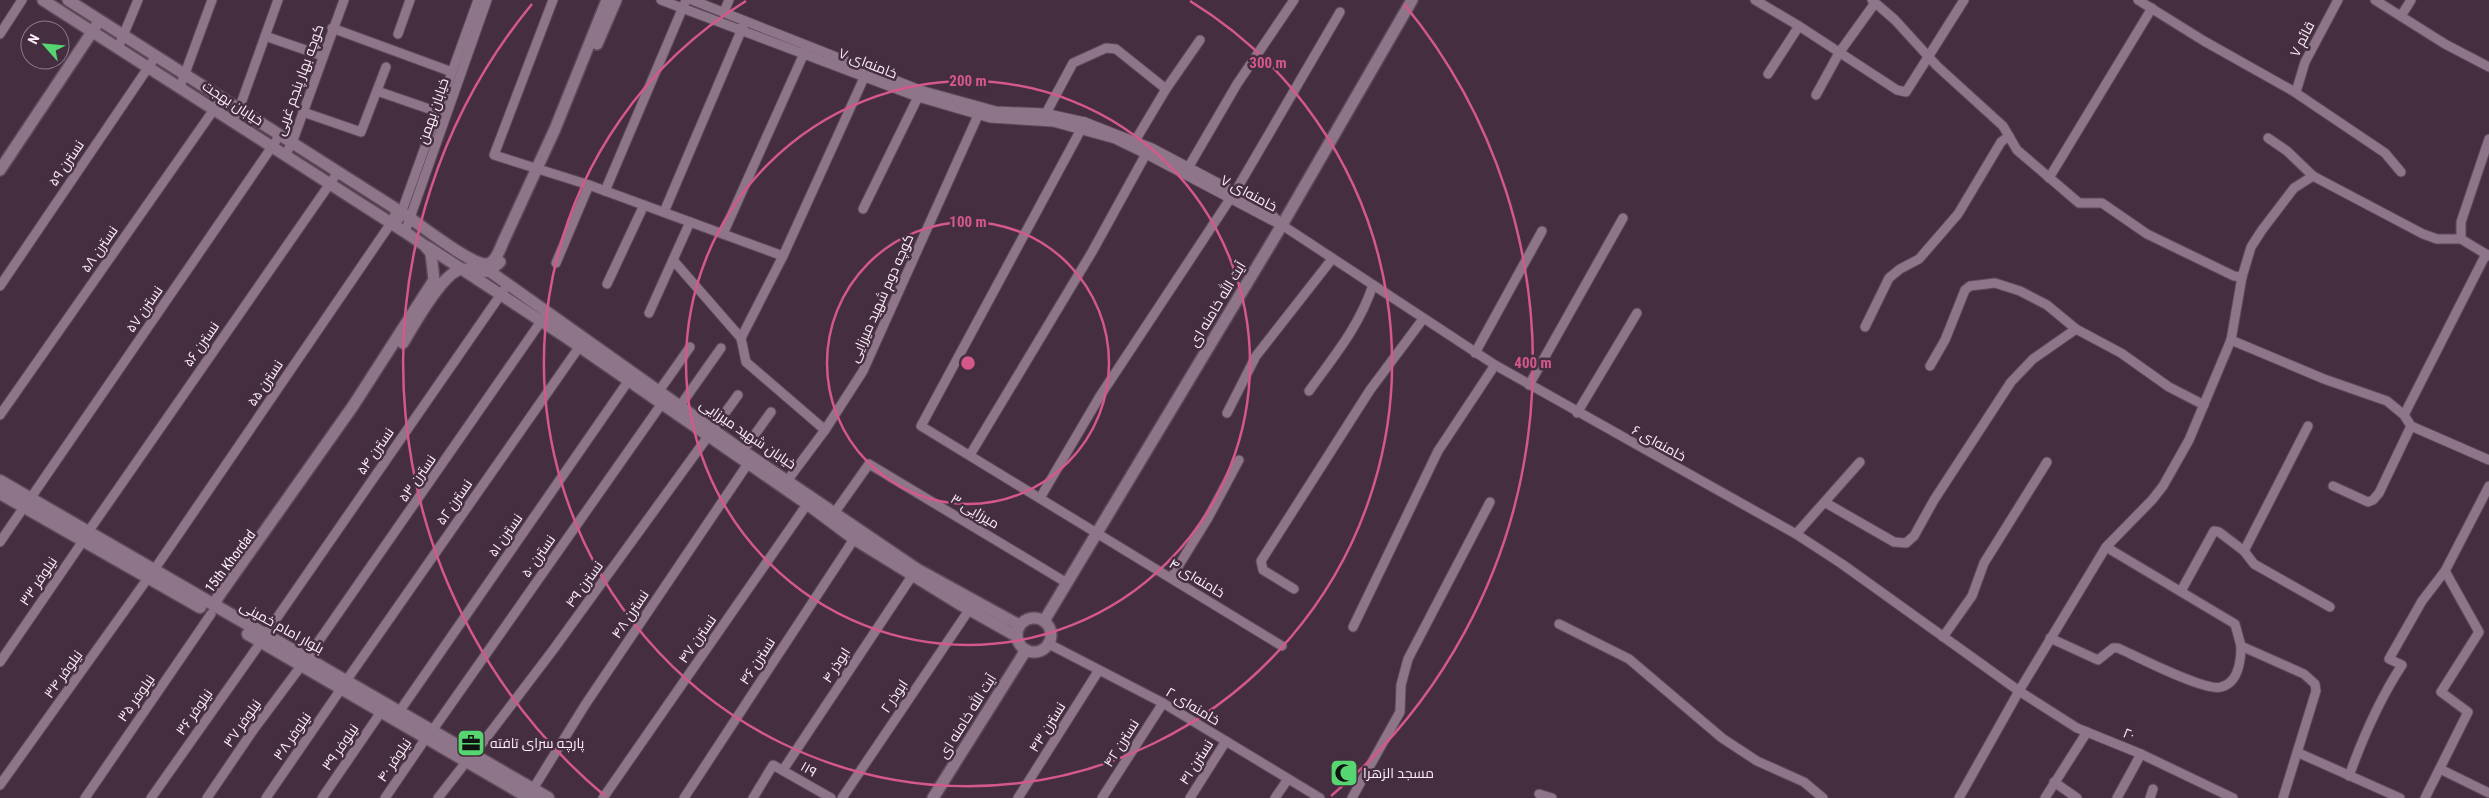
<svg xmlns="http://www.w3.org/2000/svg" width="2489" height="798" font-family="'Roboto Condensed',Cairo,sans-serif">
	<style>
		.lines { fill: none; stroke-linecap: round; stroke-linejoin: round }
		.minor-casing { stroke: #5d4a59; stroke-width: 11 }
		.tertiary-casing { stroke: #5d4a59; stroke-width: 14 }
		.secondary-casing { stroke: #5d4a59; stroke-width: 15 }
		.minor { stroke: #8e7589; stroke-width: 9 }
		.tertiary { stroke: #8e7589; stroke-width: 11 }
		.secondary { stroke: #8e7589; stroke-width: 12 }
		.ring { fill: none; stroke: #d4588a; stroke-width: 2.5 }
		.labels { text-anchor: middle; stroke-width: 5; stroke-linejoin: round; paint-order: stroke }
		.street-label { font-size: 14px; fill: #fdeef9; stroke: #442e40 }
		.poi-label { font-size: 14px; fill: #fdeef9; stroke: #442e40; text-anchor: start }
		.centre { fill: #d4588a; stroke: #442e40; stroke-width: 2.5 }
		.ring-label { font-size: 15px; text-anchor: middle; font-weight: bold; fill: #d4588a; stroke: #442e40; stroke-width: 5; stroke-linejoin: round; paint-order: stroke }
	</style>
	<rect width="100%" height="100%" fill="#442e40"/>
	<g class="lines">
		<defs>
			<g id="minor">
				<path d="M553 0 494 155 589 185 783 256 868 69"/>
				<path d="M661 0 918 97 990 118 1053 122 1115 139 1146 154 1279 224"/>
				<path d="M692 0 920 90 996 111 1044 113 1085 122 1118 135 1152 148 1235 192 1272 215 1282 225 1495 365 1796 534 1842 564 2019 691 2077 728 2141 754 2233 798"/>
				<path d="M1755 0 1799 26 1897 90 1906 92 1964 0"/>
				<path d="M1872 0 1895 20 1937 66 2003 126 2017 150 2079 203H2102L2147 234 2234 276 2242 277"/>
				<path d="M2138 0 2204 41 2293 91 2385 153 2401 172"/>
				<path d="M2375 0 2445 44 2489 67"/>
				<path d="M724 12 729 0"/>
				<path d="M2401 16 2411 0"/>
				<path d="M332 28 452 72"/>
				<path d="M0 34 22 0"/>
				<path d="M398 34 410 0"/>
				<path d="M265 36 323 56"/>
				<path d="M118 48 138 0"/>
				<path d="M1768 74 1799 26"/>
				<path d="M180 87 212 0"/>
				<path d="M377 91 438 112"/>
				<path d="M2296 92 2305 62 2338 0"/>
				<path d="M1816 95 1839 53 1875 3"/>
				<path d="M303 112 361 132 386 67"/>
				<path d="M1044 117 1073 63 1106 48 1116 49 1166 89"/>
				<path d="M232 120 239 109 278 0"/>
				<path d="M1085 122 921 426 1282 646"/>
				<path d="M2268 138 2287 151 2313 176 2423 234 2437 239H2461"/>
				<path d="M2489 139 2461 222V239L2489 256"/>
				<path d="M1135 141 1166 89 1200 40"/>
				<path d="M285 155 292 143 344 0"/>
				<path d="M1188 168 1237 84 1294 0"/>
				<path d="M2049 178 2152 8"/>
				<path d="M605 191 686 0"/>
				<path d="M1235 192 1340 12"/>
				<path d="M863 209 918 97"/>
				<path d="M664 212 744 24"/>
				<path d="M399 219 478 0"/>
				<path d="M405 232 487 0"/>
				<path d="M723 234 806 49"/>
				<path d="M673 260 741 338 746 362 825 430"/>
				<path d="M556 263 589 185"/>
				<path d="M607 284 644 205"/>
				<path d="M0 286 156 56"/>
				<path d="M649 313 690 222"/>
				<path d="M1865 327 1889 278 1900 269 1919 259 1958 214 2001 142 2009 136"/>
				<path d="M741 338 783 256"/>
				<path d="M2231 340 2324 379 2387 401 2404 415 2411 426 2489 460"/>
				<path d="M1475 353 1542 231"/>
				<path d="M1930 366 1945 340 1965 290 1970 286 1995 283 2020 291 2047 305 2076 329 2121 353 2169 387 2204 405"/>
				<path d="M1529 385 1623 218"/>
				<path d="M659 391 690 347"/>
				<path d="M1309 391C1334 356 1359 327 1373 285"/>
				<path d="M680 406 721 348"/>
				<path d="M1227 413 1256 356 1332 259"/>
				<path d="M1577 413 1637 313"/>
				<path d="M0 415 222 98"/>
				<path d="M2404 415 2486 254"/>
				<path d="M743 451 771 412"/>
				<path d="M970 455 1092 252 1146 154"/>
				<path d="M784 485 825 430 863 371 980 111"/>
				<path d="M2333 486 2368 502 2373 500 2379 493 2411 426"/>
				<path d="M1040 498 1100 396 1230 199"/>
				<path d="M30 499 280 135"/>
				<path d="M1826 503 1894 542 1906 543 1914 536 1934 500 2011 382 2033 359 2076 329"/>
				<path d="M835 512 869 464 1067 583"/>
				<path d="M88 532 338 172"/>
				<path d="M1796 534 1860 462"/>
				<path d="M0 542 24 507"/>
				<path d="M2106 547 2235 624 2241 646 2304 674 2315 684 2316 691 2283 798"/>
				<path d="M2244 551 2308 426"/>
				<path d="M154 570 391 223 397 210"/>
				<path d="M1171 578 1208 518 1239 460"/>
				<path d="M1294 589 1263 570 1261 561 1370 390 1423 319"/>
				<path d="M2181 591 2214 531 2219 532 2244 551 2254 564 2330 607"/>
				<path d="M1559 624 1629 659 1722 738 1757 761 1804 782 1823 798"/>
				<path d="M1353 627 1438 451 1495 365"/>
				<path d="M265 635 508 284"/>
				<path d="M1943 637 1972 596 1984 563 2047 462"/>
				<path d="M2050 638 2098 660 2113 648H2118C2136 656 2205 692 2221 687 2238 683 2241 661 2241 646"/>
				<path d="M1049 644 1163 703 1320 798"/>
				<path d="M307 658 544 317"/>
				<path d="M0 662 83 541"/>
				<path d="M346 681 582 343"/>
				<path d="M399 712 631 377"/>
				<path d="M432 731 665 399"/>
				<path d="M474 754 553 650 738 395"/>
				<path d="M2301 754 2400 798"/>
				<path d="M2440 769 2489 793"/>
				<path d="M783 770 912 576"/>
				<path d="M2349 776C2363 737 2379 700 2402 665L2389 659 2422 601 2445 571 2489 486"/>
				<path d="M2054 782 2077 798"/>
				<path d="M0 785 148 578"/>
				<path d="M533 789 585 705 751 459"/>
				<path d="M1539 794 1552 798"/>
				<path d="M85 798 211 614"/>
				<path d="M151 798 261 642"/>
				<path d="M207 798 254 729 301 666"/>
				<path d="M266 798 341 689"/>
				<path d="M322 798 381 712"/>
				<path d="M385 798 426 738"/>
				<path d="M438 798 466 762"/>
				<path d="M603 798 810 500"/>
				<path d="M684 798 854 539"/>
				<path d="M753 798 773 765 831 798"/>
				<path d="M842 798 969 610"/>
				<path d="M1018 798 1099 670"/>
				<path d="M1102 798 1163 703"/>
				<path d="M1190 798 1226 741"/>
				<path d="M1275 798 1288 779"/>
				<path d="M1352 798 1400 712 1401 685 1408 659 1490 502"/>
				<path d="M1959 798 2019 691 2106 547 2152 500 2163 486 2189 440 2231 340 2242 277 2251 247 2262 230 2294 188 2313 176"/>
				<path d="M2045 798 2087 732"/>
				<path d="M2117 798 2141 754"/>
				<path d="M2150 798 2153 789"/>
				<path d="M2425 798 2468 712 2441 692 2479 632 2445 571"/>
			</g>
			<g id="tertiary">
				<path d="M43 0 405 232 424 245 431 253 434 280 353 406 218 597 214 606"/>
				<path d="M68 0C180 72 292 143 404 214 421 225 468 263 485 264 495 265 500 249 503 242L555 129 607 0"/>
				<path d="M597 44 616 0"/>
				<path d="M0 170 96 26"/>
				<path d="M428 247 567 338 807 504 854 539 961 605 1016 636"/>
				<path d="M485 268 743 451 917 569 1019 625"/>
				<path d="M403 343C413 327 443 270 463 269 472 268 480 273 490 271L500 262"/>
				<circle cx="1034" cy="635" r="17"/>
				<path d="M1044 621 1282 225 1412 0"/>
				<path d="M933 798 1026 650"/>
			</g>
			<g id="secondary">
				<path d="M0 481 548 798"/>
				<path d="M0 493 200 607"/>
				<path d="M248 634 530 798"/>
			</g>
		</defs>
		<use href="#minor" class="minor-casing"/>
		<use href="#tertiary" class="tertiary-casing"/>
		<use href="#secondary" class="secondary-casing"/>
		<use href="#minor" class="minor"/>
		<use href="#tertiary" class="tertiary"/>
		<use href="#secondary" class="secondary"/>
	</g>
	<g class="ring">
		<circle cx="968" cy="363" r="141"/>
		<circle cx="968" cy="363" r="282"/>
		<path d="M1190 1A424 424 0 1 1 746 1"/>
		<path d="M605 796A565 565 0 0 1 532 4M1404 4A565 565 0 0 1 1331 796"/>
	</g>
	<defs>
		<symbol id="office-square" viewBox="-11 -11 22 22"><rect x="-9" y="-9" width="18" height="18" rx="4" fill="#56d671" stroke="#442e40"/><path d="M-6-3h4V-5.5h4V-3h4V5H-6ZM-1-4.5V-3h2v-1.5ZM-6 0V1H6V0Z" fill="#111"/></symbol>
		<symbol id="mosque-square" viewBox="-11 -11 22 22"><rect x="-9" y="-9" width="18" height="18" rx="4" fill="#56d671" stroke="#442e40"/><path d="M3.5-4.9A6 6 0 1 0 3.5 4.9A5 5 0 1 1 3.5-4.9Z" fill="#111"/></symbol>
	</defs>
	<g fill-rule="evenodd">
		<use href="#office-square" x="455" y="727" width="32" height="32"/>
		<use href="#mosque-square" x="1328" y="757" width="32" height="32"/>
	</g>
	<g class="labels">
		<g class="street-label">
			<text transform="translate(2302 39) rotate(-63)" y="5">قائم ۷</text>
			<text transform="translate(868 63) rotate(21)" y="5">خامنه‌ای ۷</text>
			<text transform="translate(299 80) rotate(-70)" y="5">کوچه بهار پنجم غربی</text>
			<text transform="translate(233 103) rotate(33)" y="5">خیابان بهجت</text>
			<text transform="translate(433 111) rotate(-71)" y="5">خیابان بهمن</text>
			<text transform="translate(66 163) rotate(-56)" y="5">نسترن ۵۹</text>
			<text transform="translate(1249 193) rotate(28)" y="5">خامنه‌ای ۷</text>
			<text transform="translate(99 249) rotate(-55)" y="5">نسترن ۵۸</text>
			<text transform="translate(881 298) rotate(-66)" y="5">کوچه دوم شهید میرزایی</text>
			<text transform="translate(1217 304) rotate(-59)" y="5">آیت الله خامنه ای</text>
			<text transform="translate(144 309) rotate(-55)" y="5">نسترن ۵۷</text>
			<text transform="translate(201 344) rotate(-55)" y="5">نسترن ۵۶</text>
			<text transform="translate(265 383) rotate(-56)" y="5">نسترن ۵۵</text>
			<text transform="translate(748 434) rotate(34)" y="5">خیابان شهید میرزایی</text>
			<text transform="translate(1659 443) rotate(29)" y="5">خامنه‌ای ۶</text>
			<text transform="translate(375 451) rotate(-55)" y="5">نسترن ۵۴</text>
			<text transform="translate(417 478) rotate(-55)" y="5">نسترن ۵۳</text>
			<text transform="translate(454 502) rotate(-55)" y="5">نسترن ۵۲</text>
			<text transform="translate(975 511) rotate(31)" y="5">میرزایی ۳</text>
			<text transform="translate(505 535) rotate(-55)" y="5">نسترن ۵۱</text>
			<text transform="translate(538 556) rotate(-55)" y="5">نسترن ۵۰</text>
			<text transform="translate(230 561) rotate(-53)" y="5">15th Khordad</text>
			<text transform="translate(1197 578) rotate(31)" y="5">خامنه‌ای ۴</text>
			<text transform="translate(38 581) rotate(-56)" y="5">نیلوفر ۳۳</text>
			<text transform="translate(584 584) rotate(-54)" y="5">نسترن ۴۹</text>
			<text transform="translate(630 614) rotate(-56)" y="5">نسترن ۴۸</text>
			<text transform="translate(282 627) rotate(29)" y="5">بلوار امام خمینی</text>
			<text transform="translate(697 639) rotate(-55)" y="5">نسترن ۴۷</text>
			<text transform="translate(757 661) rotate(-57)" y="5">نسترن ۴۶</text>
			<text transform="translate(836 665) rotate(-57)" y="5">ابوذر ۴</text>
			<text transform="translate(63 674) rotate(-54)" y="5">نیلوفر ۳۴</text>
			<text transform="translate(894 696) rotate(-56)" y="5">ابوذر ۲</text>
			<text transform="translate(136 698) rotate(-55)" y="5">نیلوفر ۳۵</text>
			<text transform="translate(1193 706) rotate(31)" y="5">خامنه‌ای ۲</text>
			<text transform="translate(194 712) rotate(-55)" y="5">نیلوفر ۳۶</text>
			<text transform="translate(967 716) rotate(-58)" y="5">آیت الله خامنه ای</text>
			<text transform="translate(242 723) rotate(-55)" y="5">نیلوفر ۳۷</text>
			<text transform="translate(1047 727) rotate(-58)" y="5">نسترن ۴۳</text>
			<text transform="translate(2129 734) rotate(22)" y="5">۲۰</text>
			<text transform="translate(292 736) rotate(-55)" y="5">نیلوفر ۳۸</text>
			<text transform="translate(1121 743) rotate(-58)" y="5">نسترن ۴۲</text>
			<text transform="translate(340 747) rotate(-55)" y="5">نیلوفر ۳۹</text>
			<text transform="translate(394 760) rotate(-56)" y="5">نیلوفر ۴۰</text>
			<text transform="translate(1196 762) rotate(-57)" y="5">نسترن ۴۱</text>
			<text transform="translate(809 769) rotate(30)" y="5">۱۱۹</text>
		</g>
		<g class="poi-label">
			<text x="490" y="748">پارچه سرای تافته</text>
			<text x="1363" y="778">مسجد الزهرا</text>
		</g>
	</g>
	<circle cx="968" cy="363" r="8" class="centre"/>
	<g class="ring-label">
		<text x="1268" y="68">300 m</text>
		<text x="968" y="86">200 m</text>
		<text x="968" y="227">100 m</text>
		<text x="1533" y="368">400 m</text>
	</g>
	<g transform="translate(45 45) rotate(297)"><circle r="24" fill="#442e40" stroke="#8e7b8a"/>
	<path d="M0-4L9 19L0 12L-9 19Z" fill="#56d671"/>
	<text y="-8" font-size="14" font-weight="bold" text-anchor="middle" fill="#fdeef9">N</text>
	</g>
</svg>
